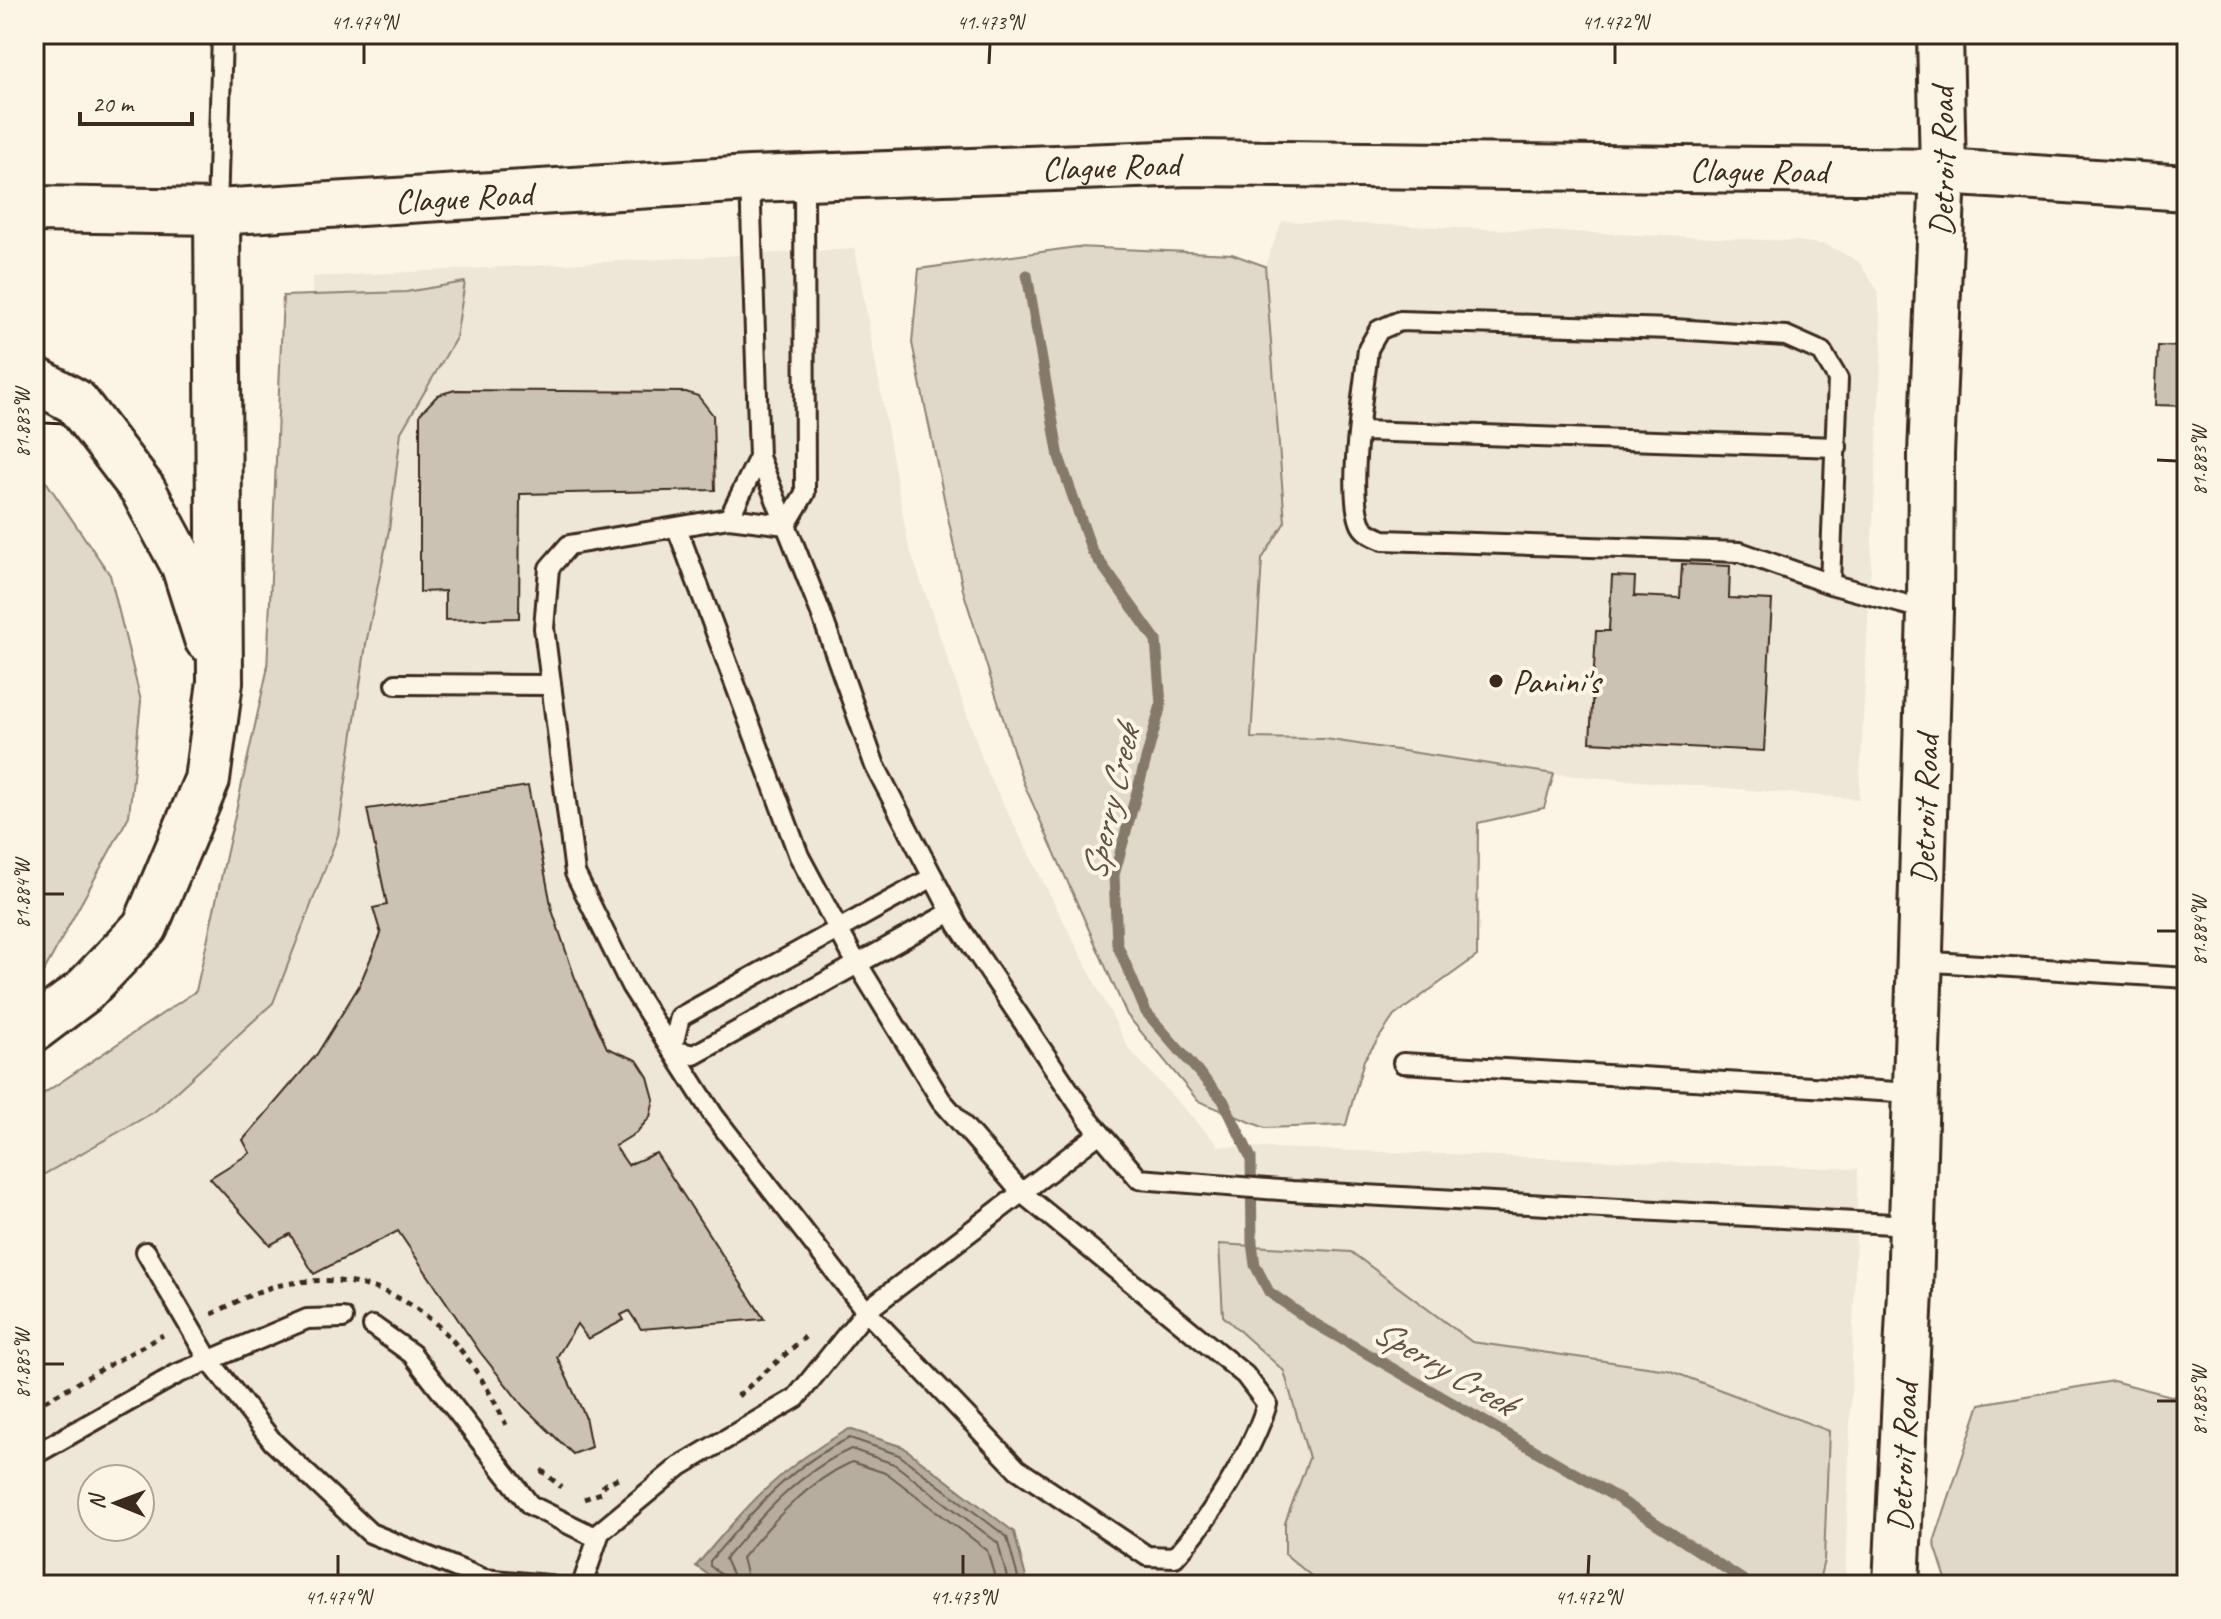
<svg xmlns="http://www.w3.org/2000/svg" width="2221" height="1619" font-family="Caveat,sans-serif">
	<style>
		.built { fill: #eee6d6; fill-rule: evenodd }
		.green { fill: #e0d8c8; stroke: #8e8173; stroke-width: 2 }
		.water { fill: #b7ad9e; stroke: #85796b; stroke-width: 2 }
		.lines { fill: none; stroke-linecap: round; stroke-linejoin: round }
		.shore { stroke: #6d5e51; stroke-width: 2 }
		.stream { stroke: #85796b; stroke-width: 11 }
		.building { fill: #ccc2b3; stroke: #3b2a1e; stroke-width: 2 }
		.service-casing { stroke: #3b2a1e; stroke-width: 24 }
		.secondary-casing { stroke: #3b2a1e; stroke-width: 50 }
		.primary-casing { stroke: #3b2a1e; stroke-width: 50 }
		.motorway-casing { stroke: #3b2a1e; stroke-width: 50 }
		.path { stroke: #3b2a1e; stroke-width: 5; stroke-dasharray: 6 6; stroke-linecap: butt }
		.service { stroke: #fcf5e5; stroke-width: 18 }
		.secondary { stroke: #fcf5e5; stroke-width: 44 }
		.primary { stroke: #fcf5e5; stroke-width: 44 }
		.motorway { stroke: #fcf5e5; stroke-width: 44 }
		.ticks { fill: none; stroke: #3b2a1e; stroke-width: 3 }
		.poi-dot { fill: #3b2a1e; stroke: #fcf5e5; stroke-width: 3 }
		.labels { text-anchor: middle; stroke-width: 8; stroke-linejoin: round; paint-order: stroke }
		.street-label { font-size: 34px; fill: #3b2a1e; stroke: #fcf5e5 }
		.poi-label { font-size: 34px; fill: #3b2a1e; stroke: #fcf5e5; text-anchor: start }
		.water-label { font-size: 36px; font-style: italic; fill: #605144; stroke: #fcf5e5 }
		.neatline { fill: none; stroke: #3b2a1e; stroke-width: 3 }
		.ticks-label { font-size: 20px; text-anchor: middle; fill: #3b2a1e }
	</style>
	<rect width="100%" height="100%" fill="#fcf5e5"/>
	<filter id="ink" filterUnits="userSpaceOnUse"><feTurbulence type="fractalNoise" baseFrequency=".0125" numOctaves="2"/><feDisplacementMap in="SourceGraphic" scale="16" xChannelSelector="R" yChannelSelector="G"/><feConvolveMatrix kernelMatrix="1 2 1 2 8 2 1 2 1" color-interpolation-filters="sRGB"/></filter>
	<g filter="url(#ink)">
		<g class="built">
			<path d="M1282 221 1797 241 1827 245 1858 261 1878 291 1882 345 1859 799 1554 774 1325 739 1251 738 1262 559 1285 522 1265 266Z"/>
			<path d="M855 249 908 544 987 772 1129 1049 1219 1146 1858 1169 1845 1585H34V1150L193 1044 318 666 312 277ZM92 1479H140V1527H92Z"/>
		</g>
		<g class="green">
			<path d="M1077 247 1232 254 1265 266 1285 522 1262 559 1251 738 1325 739 1554 774 1544 808 1478 823 1477 956 1394 1016 1364 1060 1346 1125 1265 1128 1198 1101 1127 1015 1023 782 963 590 912 343 919 269Z"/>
			<path d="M465 282 456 338 401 432 389 530 366 644 338 835 273 1003 154 1112 34 1180V1100L196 991 267 671 283 296 406 292Z"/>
			<path d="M34 474 47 483 110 575 141 701 129 816 44 971 34 977Z"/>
			<path d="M1219 1244 1351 1252 1472 1342 1668 1370 1829 1431 1824 1560 1818 1585H1322L1285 1554V1523L1309 1458 1284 1371 1223 1316Z"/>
			<path d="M2113 1381 2187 1400V1585H1948L1934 1542 1980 1404Z"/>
		</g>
		<path class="water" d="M849 1429 903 1447 1014 1532 1028 1585H723L696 1566C746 1506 779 1468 849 1429Z"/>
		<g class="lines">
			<g class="shore">
				<path d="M726 1585 725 1577 710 1566V1561C751 1513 791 1464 850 1438L899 1455 1007 1537 1020 1585"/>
				<path d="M737 1585 725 1559C761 1516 799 1472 851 1449L894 1464 998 1543 1009 1585"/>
				<path d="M749 1585 742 1558C773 1521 807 1482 852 1462L888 1474 987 1550 997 1585"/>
			</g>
			<path class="stream" d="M1027 275 1059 457 1092 551 1156 640 1161 705 1114 875 1117 944 1146 1012 1223 1100 1251 1158 1252 1243 1255 1265 1269 1292 1312 1322 1614 1496 1751 1585"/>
		</g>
		<g class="building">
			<path d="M2158 346 2187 347V406L2155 405Z"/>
			<path d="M455 390 686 392 698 396 713 415 715 490 520 494 519 618 445 620V591L420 592V414L438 395Z"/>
			<path d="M1682 564 1730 566 1729 598 1772 600 1764 751 1590 742 1596 631H1609L1612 576 1635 577 1634 596 1680 598Z"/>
			<path d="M528 786 552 910 575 978 607 1048 637 1060 648 1077 654 1099 650 1117 636 1133 615 1146 628 1165 656 1153 764 1319 641 1329 629 1311 621 1315 624 1320 588 1339 577 1324 557 1357 585 1416 591 1447 573 1454 523 1406 480 1352 398 1231 314 1274 290 1234 270 1245 210 1178 250 1153 243 1140 317 1054 359 986 381 934 373 908 387 905 367 809Z"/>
		</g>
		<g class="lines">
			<defs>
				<g id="service">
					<path d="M217 212 222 34"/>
					<path d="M1361 431 1837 447"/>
					<path d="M759 457 821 613 875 766 958 925 1089 1120 1139 1179 1292 1191 1910 1225"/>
					<path d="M729 518 759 457 750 179"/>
					<path d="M786 525 805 493 804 178"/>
					<path d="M677 528 799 856 851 953 941 1100 1022 1193 1245 1375 1267 1404C1251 1455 1211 1517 1175 1557L1147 1556 1017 1469 866 1311 1100 1133"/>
					<path d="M1830 584 1740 552 1383 540C1374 536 1363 532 1360 522 1347 485 1364 391 1368 349L1379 330 1400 321 1673 329 1786 336 1822 352 1838 379 1830 584 1930 611"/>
					<path d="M396 684 551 685"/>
					<path d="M933 877 680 1017 672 1050 694 1055 951 912"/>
					<path d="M1918 961 2187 978"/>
					<path d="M1403 1063 1914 1093"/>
					<path d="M146 1252 209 1360 273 1442 370 1533 484 1579 548 1585"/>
					<path d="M373 1326 412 1354 530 1505 597 1538"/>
					<path d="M34 1455 177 1374 307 1319 343 1318"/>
					<path d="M582 1585 600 1532 680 1466 796 1398 866 1311 714 1116 631 986 575 873 544 628 549 568 569 545 729 518 786 525"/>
				</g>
				<g id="secondary">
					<path id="s1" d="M34 209 217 212 750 179 1190 163 1943 172 2187 188"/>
				</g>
				<g id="primary">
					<path id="s2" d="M1896 1585 1910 1291 1930 611 1931 454 1943 172 1940 34"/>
				</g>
				<g id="motorway">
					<path d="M34 379 76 402 143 490 184 566 207 639"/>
					<path d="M34 1029 83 992 145 927 207 780 220 682 217 212"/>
				</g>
			</defs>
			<use href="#service" class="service-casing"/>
			<use href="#secondary" class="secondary-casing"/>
			<use href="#primary" class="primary-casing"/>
			<use href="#motorway" class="motorway-casing"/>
			<g class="path">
				<path d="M212 1314C233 1304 258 1289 281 1285 394 1262 462 1330 506 1425"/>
				<path d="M738 1396 805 1337"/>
				<path d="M34 1407 163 1335"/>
				<path d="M541 1470 561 1487"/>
				<path d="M584 1499 601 1493 604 1485 618 1478"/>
			</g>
			<use href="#service" class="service"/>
			<use href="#secondary" class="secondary"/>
			<use href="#primary" class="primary"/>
			<use href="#motorway" class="motorway"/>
		</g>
	</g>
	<path class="ticks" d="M364 64V44M989 64 990 44M1615 64V44M44 423 64 424M2157 460 2177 461M44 894H64M2157 931H2177M44 1364H64M2157 1401H2177M338 1575V1555M963 1575V1555M1588 1575 1589 1555"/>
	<circle class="poi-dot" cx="1496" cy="681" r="8"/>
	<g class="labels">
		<g class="street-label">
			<text dy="12" stroke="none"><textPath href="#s2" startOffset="1424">Detroit Road</textPath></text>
			<text dy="12" stroke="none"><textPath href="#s1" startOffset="1078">Clague Road</textPath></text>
			<text dy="12" stroke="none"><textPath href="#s1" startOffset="1726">Clague Road</textPath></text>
			<text dy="12" stroke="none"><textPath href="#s1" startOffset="430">Clague Road</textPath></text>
			<text dy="12" stroke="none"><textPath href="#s2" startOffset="776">Detroit Road</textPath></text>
			<text dy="12" stroke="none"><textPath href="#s2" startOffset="128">Detroit Road</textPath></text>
		</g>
		<g class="poi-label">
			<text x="1512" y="693">Panini's</text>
		</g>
		<g class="water-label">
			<text transform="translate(1109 803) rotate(-77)" y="13">Sperry Creek</text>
			<text transform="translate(1445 1366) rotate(30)" y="13">Sperry Creek</text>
		</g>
	</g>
	<rect width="2221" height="1619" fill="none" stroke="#fcf5e5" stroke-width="88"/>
	<g transform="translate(116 1503) rotate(271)"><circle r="38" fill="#fcf5e5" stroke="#afa495" stroke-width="2"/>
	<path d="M0-6L14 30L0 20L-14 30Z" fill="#3b2a1e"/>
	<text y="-12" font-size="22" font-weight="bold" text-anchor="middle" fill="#3b2a1e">N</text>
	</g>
	<path d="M80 112v12h112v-12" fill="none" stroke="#3b2a1e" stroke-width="4"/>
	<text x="92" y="112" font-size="24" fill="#3b2a1e" stroke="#fcf5e5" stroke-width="6" paint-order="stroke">20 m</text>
	<rect x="44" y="44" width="2133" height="1531" class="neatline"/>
	<g class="ticks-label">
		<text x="364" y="29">41.474°N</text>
		<text x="990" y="29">41.473°N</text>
		<text x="1615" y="29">41.472°N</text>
		<text transform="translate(22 423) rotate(-90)" y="7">81.883°W</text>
		<text transform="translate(2199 461) rotate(-90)" y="7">81.883°W</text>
		<text transform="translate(22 894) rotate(-90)" y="7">81.884°W</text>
		<text transform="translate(2199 931) rotate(-90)" y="7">81.884°W</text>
		<text transform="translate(22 1364) rotate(-90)" y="7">81.885°W</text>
		<text transform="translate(2199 1401) rotate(-90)" y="7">81.885°W</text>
		<text x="338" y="1604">41.474°N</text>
		<text x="963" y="1604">41.473°N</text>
		<text x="1588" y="1604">41.472°N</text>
	</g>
</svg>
